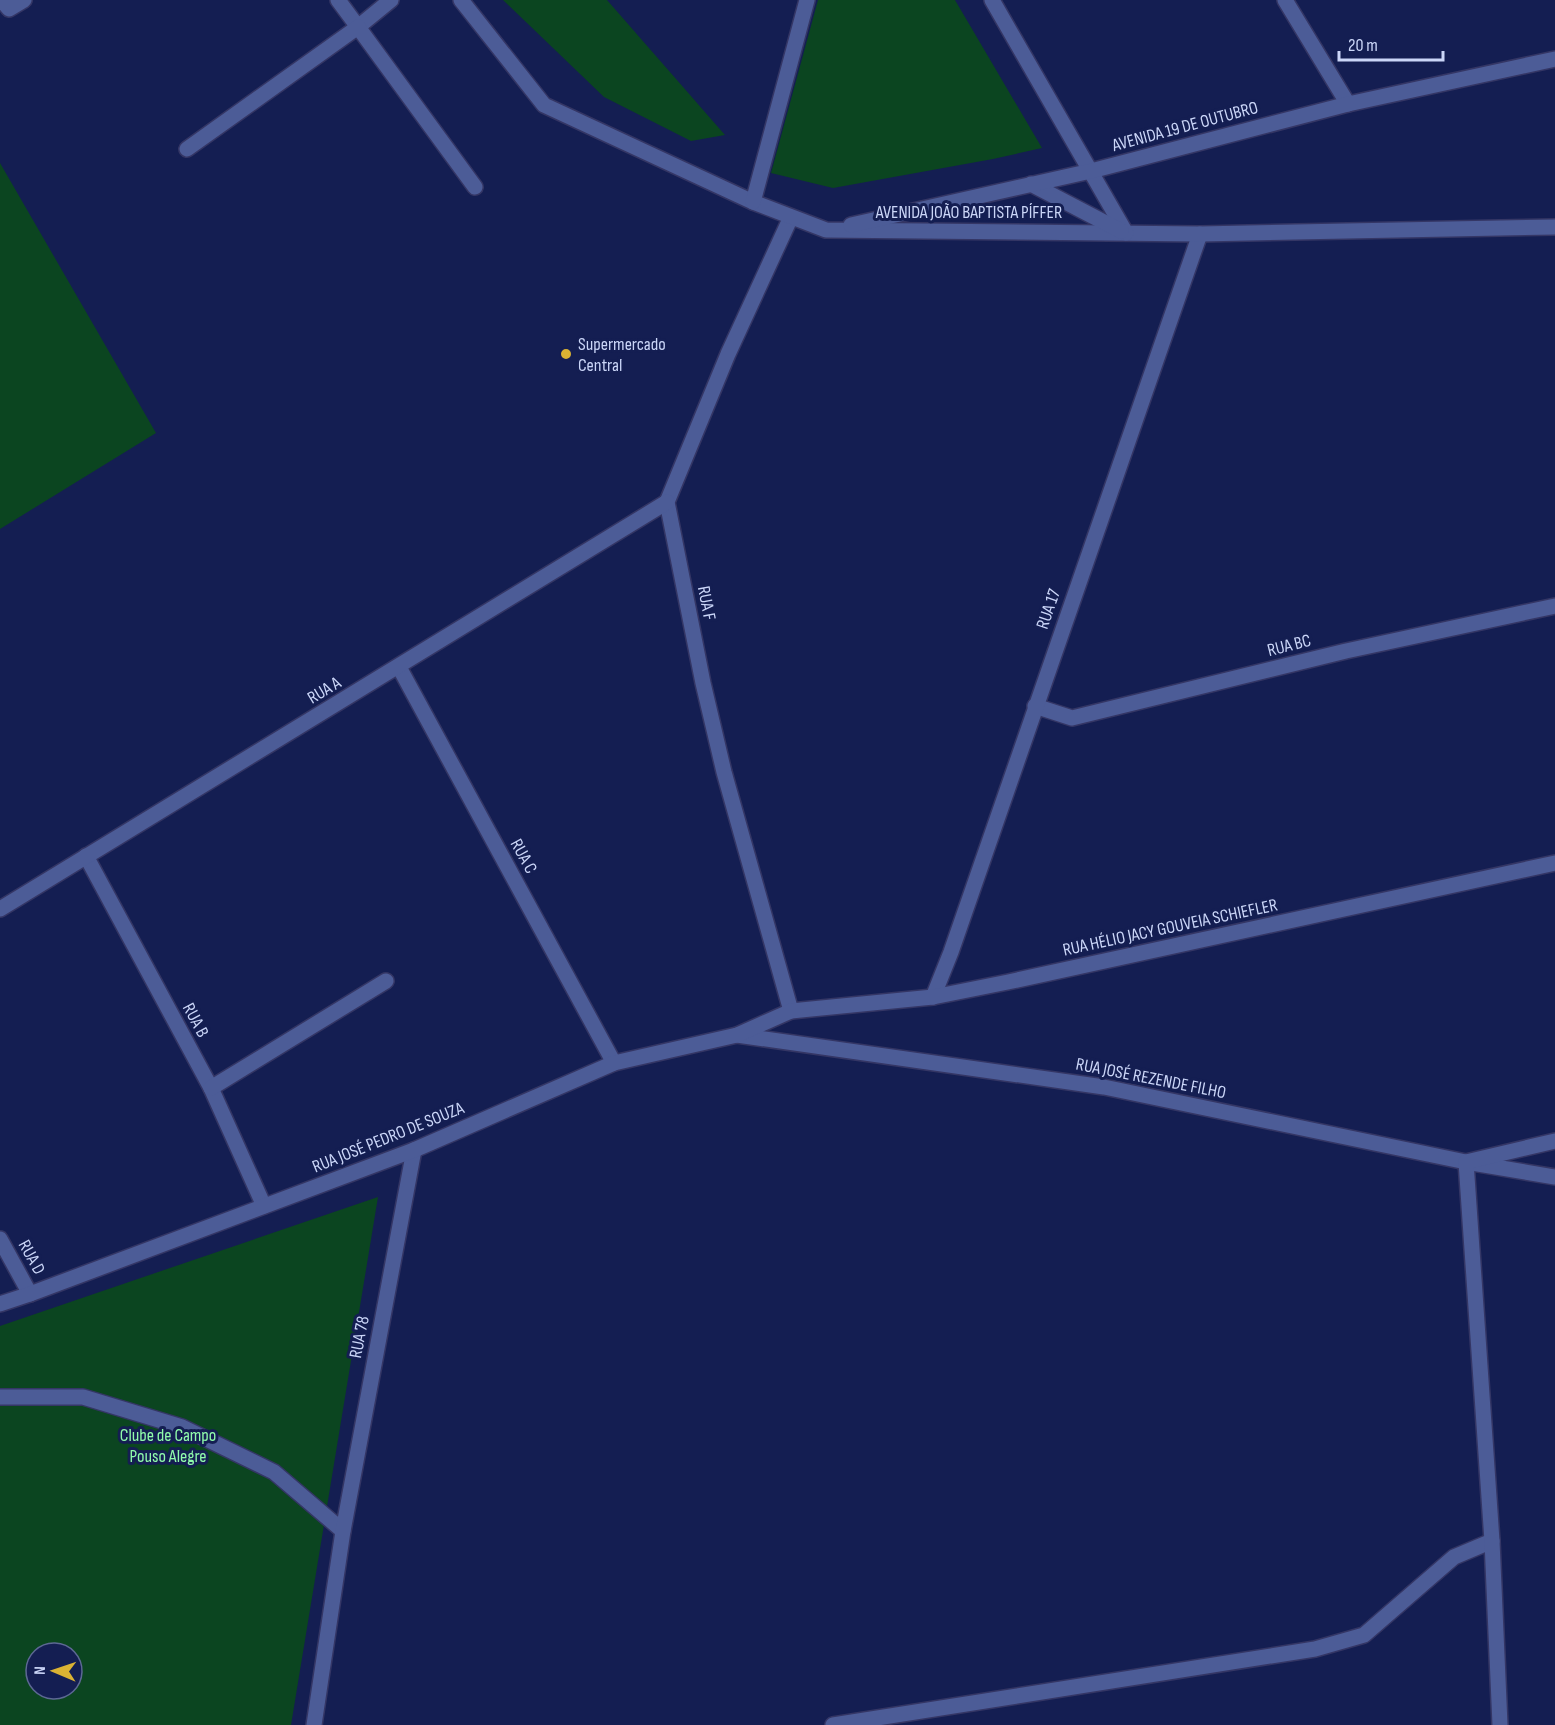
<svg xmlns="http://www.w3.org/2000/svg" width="1555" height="1725" font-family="'Sofia Sans Condensed',sans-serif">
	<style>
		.green { fill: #0b4520; fill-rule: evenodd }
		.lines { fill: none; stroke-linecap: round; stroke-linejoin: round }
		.lane-casing { stroke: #343665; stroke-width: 18 }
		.street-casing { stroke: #343665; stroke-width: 18 }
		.secondary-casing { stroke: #343665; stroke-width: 18 }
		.lane { stroke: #4c5c97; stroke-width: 15 }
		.street { stroke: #4c5c97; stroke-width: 15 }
		.secondary { stroke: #4c5c97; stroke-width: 15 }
		.poi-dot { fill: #dbb333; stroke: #141e52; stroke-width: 2 }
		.labels { text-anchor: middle; stroke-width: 6; stroke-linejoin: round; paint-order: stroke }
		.street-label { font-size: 18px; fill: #cbd6f8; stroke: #141e52 }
		.poi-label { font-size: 18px; fill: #cbd6f8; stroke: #141e52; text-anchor: start }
		.park-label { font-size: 18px; fill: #90fcab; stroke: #141e52 }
	</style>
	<rect width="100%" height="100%" fill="#141e52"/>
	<g class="green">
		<path d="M503 0H607L725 135 691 141 604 97Z"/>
		<path d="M818 0H955L1042 148 993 159 833 188 771 173Z"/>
		<path d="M0 163 156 433 0 529Z"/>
		<path d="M378 1197 291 1725H0V1326ZM36 1653H72V1689H36Z"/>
	</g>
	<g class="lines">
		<defs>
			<g id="lane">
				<path d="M2 0 9 9 24 0"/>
				<path d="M338 0 358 27 391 0"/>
				<path d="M187 149 358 27 475 187"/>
				<path d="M0 1397H83L182 1427 274 1472 343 1531"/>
				<path d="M833 1725 1315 1649 1364 1635 1454 1557 1492 1541"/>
			</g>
			<g id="street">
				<path d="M1285 0 1348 104"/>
				<path d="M791 217 728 354 667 502 703 683 724 772 791 1011"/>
				<path d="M399 667 614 1063"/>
				<path d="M1035 706 1072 718 1346 651 1555 606"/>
				<path d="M86 856 211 1088 264 1206"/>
				<path d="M0 909 667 502"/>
				<path d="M933 997 951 952 1200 234"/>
				<path d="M737 1035 1104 1087 1466 1162 1555 1177"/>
				<path d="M211 1088 386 981"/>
				<path d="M0 1239 30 1294"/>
				<path d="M314 1725 343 1531 414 1150"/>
				<path d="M1500 1725 1492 1541 1466 1162 1555 1141"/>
			</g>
			<g id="secondary">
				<path d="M461 0 544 105 753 202 826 230 1200 234 1555 227"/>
				<path d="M992 0 1126 233"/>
				<path d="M1031 184 1121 231"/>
				<path d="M753 202 807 0"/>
				<path d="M851 225 1091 171 1348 104 1555 59"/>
				<path d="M0 1304 30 1294 414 1150 614 1063 737 1035 791 1011 933 997 1008 982 1555 863"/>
			</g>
		</defs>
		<use href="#lane" class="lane-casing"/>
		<use href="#street" class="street-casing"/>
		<use href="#secondary" class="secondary-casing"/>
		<use href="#lane" class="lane"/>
		<use href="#street" class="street"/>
		<use href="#secondary" class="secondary"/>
	</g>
	<circle class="poi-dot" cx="566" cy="354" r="6"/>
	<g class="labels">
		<g class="street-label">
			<text transform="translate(1185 126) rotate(-15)" y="6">AVENIDA 19 DE OUTUBRO</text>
			<text x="969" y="218">AVENIDA JOÃO BAPTISTA PÍFFER</text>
			<text transform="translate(707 603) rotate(79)" y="6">RUA F</text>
			<text transform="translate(1048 609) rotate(-71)" y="6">RUA 17</text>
			<text transform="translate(1289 645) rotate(-14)" y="6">RUA BC</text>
			<text transform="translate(324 690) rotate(-31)" y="6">RUA A</text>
			<text transform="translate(524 856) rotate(61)" y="6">RUA C</text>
			<text transform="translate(1170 927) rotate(-12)" y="6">RUA HÉLIO JACY GOUVEIA SCHIEFLER</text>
			<text transform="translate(196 1020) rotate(62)" y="6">RUA B</text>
			<text transform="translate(1151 1078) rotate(11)" y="6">RUA JOSÉ REZENDE FILHO</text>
			<text transform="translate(388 1137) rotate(-22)" y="6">RUA JOSÉ PEDRO DE SOUZA</text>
			<text transform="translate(32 1257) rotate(61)" y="6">RUA D</text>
			<text transform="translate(359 1337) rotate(-79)" y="6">RUA 78</text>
		</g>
		<g class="poi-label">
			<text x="578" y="350">Supermercado<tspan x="578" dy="21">Central</tspan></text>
		</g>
		<g class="park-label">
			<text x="168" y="1441">Clube de Campo<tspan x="168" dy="21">Pouso Alegre</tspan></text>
		</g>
	</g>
	<g transform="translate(54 1671) rotate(272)"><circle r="28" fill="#141e52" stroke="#5d6894" stroke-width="1.5"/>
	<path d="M0-4.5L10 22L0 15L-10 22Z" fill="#dbb333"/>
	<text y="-9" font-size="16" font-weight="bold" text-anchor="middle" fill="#cbd6f8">N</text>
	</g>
	<path d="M1339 51v9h104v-9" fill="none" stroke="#cbd6f8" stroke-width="3"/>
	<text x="1348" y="51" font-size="18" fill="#cbd6f8" stroke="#141e52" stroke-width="4.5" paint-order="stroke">20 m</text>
</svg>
